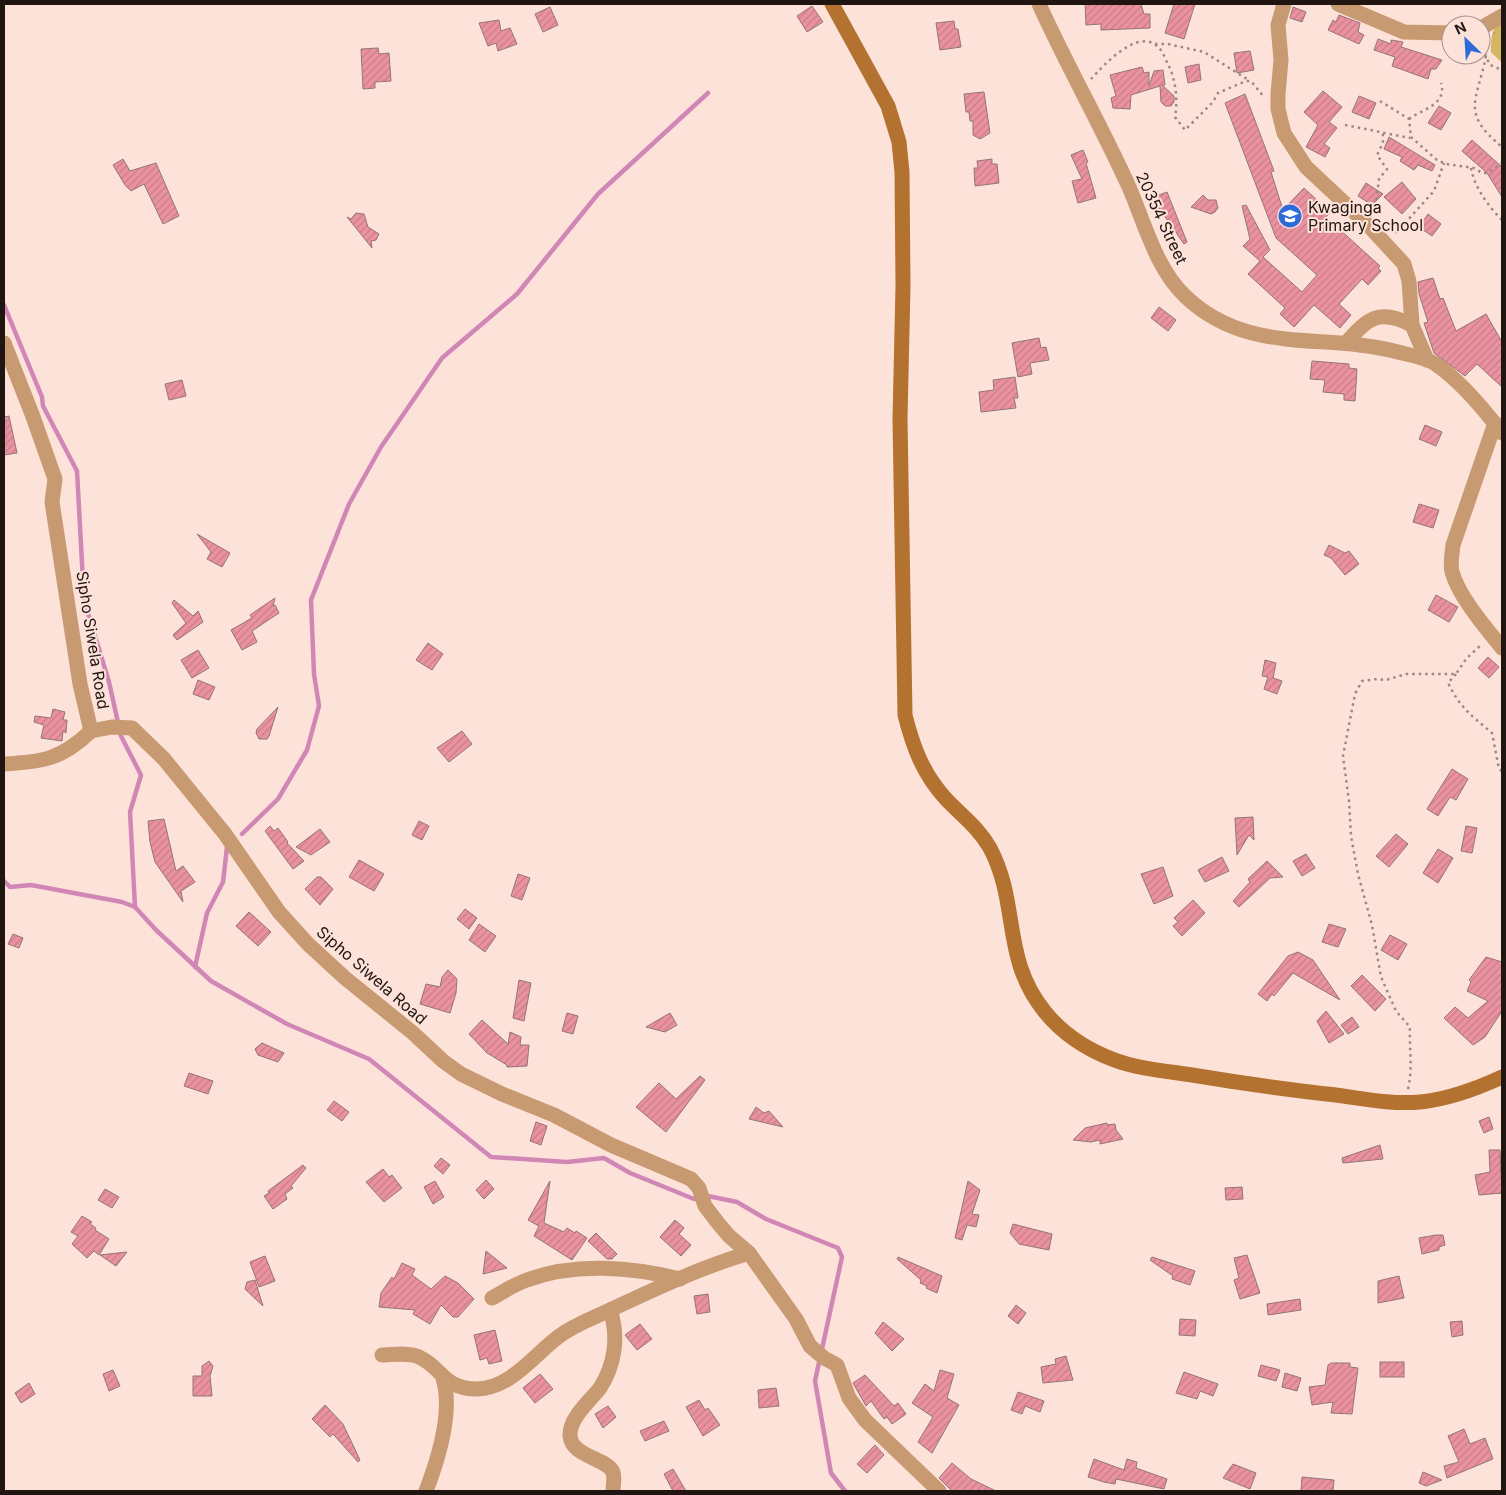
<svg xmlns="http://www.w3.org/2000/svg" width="1506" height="1495" font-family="Inter,sans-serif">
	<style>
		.forest { fill: url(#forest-firs) }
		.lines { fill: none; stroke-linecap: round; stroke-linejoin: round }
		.stream { stroke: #d187b5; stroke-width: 4.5 }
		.building { fill: url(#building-hatch); stroke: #937478 }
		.path { stroke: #9c8882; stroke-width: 2.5; stroke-dasharray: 2.5 4; stroke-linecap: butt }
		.street { stroke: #c79a72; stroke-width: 15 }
		.secondary { stroke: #b37230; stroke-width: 15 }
		.labels { text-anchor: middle; stroke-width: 4; stroke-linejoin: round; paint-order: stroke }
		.poi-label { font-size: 16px; fill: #211512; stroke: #fde2da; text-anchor: start }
		.street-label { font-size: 16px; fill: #211512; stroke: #fde2da }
	</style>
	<defs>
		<pattern id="forest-firs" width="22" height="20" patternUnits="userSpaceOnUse" patternTransform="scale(1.25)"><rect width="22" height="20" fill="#d4b562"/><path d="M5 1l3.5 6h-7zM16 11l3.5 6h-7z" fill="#b69b54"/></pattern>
		<pattern id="building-hatch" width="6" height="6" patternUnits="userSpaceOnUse" patternTransform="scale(1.25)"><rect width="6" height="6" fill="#eb92a1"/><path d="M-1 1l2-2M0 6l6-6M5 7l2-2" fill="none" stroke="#c97d8a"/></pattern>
	</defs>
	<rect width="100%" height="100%" fill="#fde2da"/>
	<path class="forest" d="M1502 20V63L1491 52C1491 37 1491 31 1502 20Z"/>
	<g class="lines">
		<g class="stream">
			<path d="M4 305 42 397 43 406 77 471 84 600 109 682 121 736 141 775 130 812 135 907"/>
			<path d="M242 834 278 799 307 750 319 706 314 674 311 600 349 504 381 447 442 358 517 294 598 194 708 93"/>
			<path d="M4 881 10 887 31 885 122 902 135 907 156 930 211 981 287 1024 369 1059 491 1157 567 1162 604 1158 630 1173 694 1199 708 1196 737 1202 766 1219 838 1248 842 1257 815 1381 831 1473 845 1491"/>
			<path d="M195 967 207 913 223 882 227 847"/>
		</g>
	</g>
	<g class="building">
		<path d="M1085 4H1141L1144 14H1150V28L1101 30V24L1086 25Z"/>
		<path d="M1174 4H1195L1184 39 1165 33Z"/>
		<path d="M812 6 823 22 807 32 797 16Z"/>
		<path d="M550 7 558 25 543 32 535 14Z"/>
		<path d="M1293 7 1306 12 1302 22 1290 18Z"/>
		<path d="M1339 15 1360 23 1358 32 1364 35 1359 44 1328 30 1333 20 1336 22Z"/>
		<path d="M499 20 501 31 510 28 517 44 498 51 496 43 488 46 479 23Z"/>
		<path d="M954 21 955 29H958L961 47 940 50 936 23Z"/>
		<path d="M1378 39 1391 44V40L1403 42 1401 47 1442 60 1436 69H1431L1428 79 1392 66 1395 57 1374 50Z"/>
		<path d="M378 48 379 54 389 53 391 81 375 82V88L363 89 361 49Z"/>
		<path d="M1250 51 1254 70 1237 73 1234 53Z"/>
		<path d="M1199 64 1201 80 1188 83 1185 67Z"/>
		<path d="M1142 67 1144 73 1149 72V86L1154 71 1163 70 1165 85H1162L1174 96V102L1171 106H1165L1161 102 1160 86 1131 95 1130 109 1113 108 1111 98 1116 96 1110 75Z"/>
		<path d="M1323 91 1342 107 1329 122 1337 128 1324 144 1330 148 1325 157 1306 147 1318 125 1304 112Z"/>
		<path d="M984 92 990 133 980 139 973 135V121H970L969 112H966L964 94Z"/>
		<path d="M1245 94 1274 171 1271 172 1283 210 1304 188 1330 212 1326 217 1380 266 1378 268 1381 271 1368 285 1362 279 1339 304 1351 315 1340 328 1314 305 1294 327 1280 314 1285 308 1248 274 1260 261 1243 246 1250 239 1242 206 1246 205 1270 250 1263 257 1302 292 1317 275 1276 238 1225 103Z"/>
		<path d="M1359 96 1376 103 1369 119 1352 112Z"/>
		<path d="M1439 106 1451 113 1441 130 1428 123Z"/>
		<path d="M1389 137 1435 165 1432 171 1418 165 1414 170 1400 161 1402 157 1384 149Z"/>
		<path d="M1472 140 1502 167V197L1487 173 1462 151Z"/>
		<path d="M1083 150 1088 162 1086 163 1096 198 1078 203 1072 181 1082 179 1071 155Z"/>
		<path d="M123 159 130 171 156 163 179 216 163 224 144 184 131 191 125 185 113 165Z"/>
		<path d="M992 159V164H997L999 183 975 186 974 168H978L977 161Z"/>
		<path d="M1402 182 1416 199 1402 214 1384 197Z"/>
		<path d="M1366 183 1383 194 1372 205 1358 196Z"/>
		<path d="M1167 192 1187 242 1184 244 1159 208 1156 210 1151 198Z"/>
		<path d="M1203 195 1208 200H1216L1218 208 1215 212 1211 214 1191 207Z"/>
		<path d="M356 213 364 214 368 227 379 234 376 240 371 241 372 248 347 217 351 219Z"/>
		<path d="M1428 214 1441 224 1432 236 1419 227Z"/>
		<path d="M1433 278 1440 299 1443 298 1456 331 1486 314 1502 342V387L1477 364 1465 376 1434 353 1424 323 1428 322 1419 294 1418 282Z"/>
		<path d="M1159 307 1176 320 1168 331 1151 318Z"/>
		<path d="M1039 338 1041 348 1046 347 1049 360 1030 363 1032 374 1018 377 1012 343Z"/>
		<path d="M1312 361 1349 364V368L1357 369 1355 401 1344 400V394L1323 392 1325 380 1310 379Z"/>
		<path d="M1015 377 1018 398H1014L1016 408 981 412 979 392 994 390 993 380Z"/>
		<path d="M182 380 186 396 169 400 165 384Z"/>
		<path d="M9 416 17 453 4 455V417Z"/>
		<path d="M1425 425 1442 432 1436 446 1419 439Z"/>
		<path d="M1419 504 1439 510 1433 528 1413 522Z"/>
		<path d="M197 534 230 553 222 567 207 559 211 552Z"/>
		<path d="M1329 545 1345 553 1349 551 1359 564 1345 575 1331 558 1324 555Z"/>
		<path d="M1436 595 1458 607 1449 622 1428 610Z"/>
		<path d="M275 598 273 606 275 605 279 613 252 631 257 642 242 650 231 630 252 618 250 615Z"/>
		<path d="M174 600 193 616 198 611 203 622 177 640 173 635 186 623 172 603Z"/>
		<path d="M428 643 443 654 432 670 416 660Z"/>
		<path d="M198 650 209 668 192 678 181 660Z"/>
		<path d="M1488 657 1499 667 1489 678 1478 668Z"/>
		<path d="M1265 660 1276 663 1273 678 1282 681 1277 694 1264 689 1268 677 1262 676Z"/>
		<path d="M198 680 215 687 209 700 193 694Z"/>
		<path d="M278 707 269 736 267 739H259L256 733 257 729Z"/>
		<path d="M53 709 65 712 63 720H67L66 733 63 731 62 741 41 738 44 725 34 722 35 716 51 718Z"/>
		<path d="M462 731 472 744 449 762 437 748Z"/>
		<path d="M1452 769 1468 779 1456 800 1450 797 1438 816 1427 809Z"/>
		<path d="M1253 817 1254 840 1249 835 1237 855 1235 818Z"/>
		<path d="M164 819 176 871 183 866 195 882 181 891 183 902 155 862 150 842 148 821Z"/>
		<path d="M419 821 429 826 422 840 412 835Z"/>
		<path d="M270 826 274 831 278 828 288 842 287 843 304 861 293 869 265 831Z"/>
		<path d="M1466 826 1477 828 1472 853 1461 851Z"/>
		<path d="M320 829 330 842 311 855 296 847Z"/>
		<path d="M1396 834 1408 844 1389 867 1376 856Z"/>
		<path d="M1438 849 1453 858 1438 883 1423 873Z"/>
		<path d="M1306 854 1315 868 1302 876 1293 861Z"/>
		<path d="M1222 857 1229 871 1205 882 1198 870Z"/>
		<path d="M359 860 384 874 374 891 349 877Z"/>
		<path d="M1267 861 1283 877 1270 878 1239 907 1233 901 1250 882 1248 879Z"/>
		<path d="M1163 867 1173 896 1154 904 1141 874Z"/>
		<path d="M518 874 530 878 522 900 511 896Z"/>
		<path d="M317 877H321L333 889 320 905 305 889Z"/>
		<path d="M1193 900 1205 913 1182 936 1173 926 1178 922 1174 918Z"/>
		<path d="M465 909 477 918 469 929 457 919Z"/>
		<path d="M249 912 271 932 258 946 236 926Z"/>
		<path d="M479 924 496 936 485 952 469 940Z"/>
		<path d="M1329 924 1346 929 1338 947 1322 942Z"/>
		<path d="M13 934 23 938 19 948 8 944Z"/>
		<path d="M1390 935 1407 944 1398 960 1381 950Z"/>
		<path d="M1298 952 1313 960 1340 1000 1293 973 1274 996 1272 994 1267 1001 1258 994 1288 956Z"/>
		<path d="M1486 957 1502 962V1011L1485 1037 1473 1045 1444 1018 1455 1007 1468 1018 1488 1001 1467 991 1471 982 1469 980Z"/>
		<path d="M448 970 457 979 456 993 450 1013 420 1004 426 984 440 987 442 977Z"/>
		<path d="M1362 975 1386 999 1375 1011 1351 986Z"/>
		<path d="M519 980 531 983 524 1021 513 1018Z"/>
		<path d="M1326 1011 1344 1034 1329 1043 1317 1021Z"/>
		<path d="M567 1013 578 1016 573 1034 562 1031Z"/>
		<path d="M670 1013 677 1025 665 1032 646 1027Z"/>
		<path d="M1352 1017 1359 1027 1348 1034 1341 1025Z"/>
		<path d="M482 1020 508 1044 510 1032 521 1037 520 1045H529L527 1066 507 1067V1065L487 1053 469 1034Z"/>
		<path d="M262 1043 284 1053 278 1062 258 1055 255 1049Z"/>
		<path d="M189 1073 213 1081 208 1094 184 1086Z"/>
		<path d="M700 1076 705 1080 666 1132 636 1107 659 1083 676 1099Z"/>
		<path d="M334 1101 349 1112 342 1121 327 1110Z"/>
		<path d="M756 1107 764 1113 769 1111 783 1127 749 1119Z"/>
		<path d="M1489 1117 1493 1129 1484 1133 1479 1121Z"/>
		<path d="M536 1122 547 1126 541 1145 530 1141Z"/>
		<path d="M1107 1123V1125L1115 1124 1116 1130 1123 1139 1100 1144V1140L1091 1142 1073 1140 1085 1128Z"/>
		<path d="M1380 1145 1383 1159 1343 1163 1342 1158Z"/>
		<path d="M1489 1150H1500L1502 1193 1479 1195 1475 1175 1490 1172Z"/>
		<path d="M441 1158 450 1165 443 1174 434 1166Z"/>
		<path d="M303 1165 306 1168 291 1186 293 1188 285 1194 287 1199 273 1209 264 1196 269 1193 268 1191Z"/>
		<path d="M383 1169 389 1177 392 1175 402 1188 384 1202 366 1182Z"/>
		<path d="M486 1180 494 1189 484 1199 476 1190Z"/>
		<path d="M435 1181 444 1197 433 1204 424 1187Z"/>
		<path d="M550 1181 544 1223 564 1232 567 1228 575 1233 576 1231 587 1238 572 1260 534 1236 539 1226 528 1220Z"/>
		<path d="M968 1181 980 1190 972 1214 979 1215 976 1227 967 1225 962 1240 955 1238Z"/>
		<path d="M1242 1187 1243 1199 1226 1200 1225 1188Z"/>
		<path d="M105 1189 119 1197 112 1208 98 1200Z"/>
		<path d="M82 1216 92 1222 90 1224 96 1228 95 1230 109 1239 99 1255 94 1251 87 1258 72 1244 78 1236 71 1232Z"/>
		<path d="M675 1220 684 1228 679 1234 691 1245 681 1256 660 1237Z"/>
		<path d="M1013 1224 1052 1234 1049 1250 1019 1244 1010 1233Z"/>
		<path d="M596 1233 617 1254 612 1259H607L588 1241Z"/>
		<path d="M1436 1235H1443L1445 1245 1439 1247V1250L1422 1254 1419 1238Z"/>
		<path d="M486 1251 507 1268 483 1274Z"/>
		<path d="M127 1252 116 1266 100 1255Z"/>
		<path d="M1247 1255 1260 1293 1240 1299 1234 1280 1239 1278 1234 1258Z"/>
		<path d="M265 1256 275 1281 259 1287 250 1262Z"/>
		<path d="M898 1257 942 1276 937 1293 926 1288 927 1286 920 1283 921 1280 897 1259Z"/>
		<path d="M1152 1257 1195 1271 1190 1285 1172 1279 1173 1276 1150 1260Z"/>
		<path d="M402 1263 415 1269 412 1275 431 1289 445 1276 458 1283 474 1299 458 1317H453L441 1305 430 1324 413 1314 415 1310 379 1307 381 1293 392 1277 394 1279Z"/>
		<path d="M1399 1276 1404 1298 1378 1303V1281Z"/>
		<path d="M255 1280 263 1306 245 1289 247 1282Z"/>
		<path d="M708 1294 710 1312 697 1314 694 1296Z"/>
		<path d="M1300 1299 1301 1310 1268 1315 1267 1304Z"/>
		<path d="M1016 1305 1026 1313 1018 1324 1008 1316Z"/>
		<path d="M1180 1319 1196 1320 1195 1336 1179 1335Z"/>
		<path d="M1462 1321 1463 1335 1452 1337 1450 1322Z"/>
		<path d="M883 1322 904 1339 892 1351 875 1333Z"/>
		<path d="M640 1324 652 1339 637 1350 625 1335Z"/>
		<path d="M495 1330 502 1361 489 1364 487 1358 480 1360 474 1335Z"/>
		<path d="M1066 1356 1073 1380 1043 1383 1041 1367 1056 1364 1055 1359Z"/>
		<path d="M209 1361 213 1366 210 1376 212 1396H193V1376H202V1366Z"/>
		<rect x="1380" y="1362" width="24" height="15"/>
		<path d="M1331 1363H1350V1367L1358 1368 1352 1414 1331 1413 1333 1402 1312 1405 1309 1387 1325 1385 1328 1365Z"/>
		<path d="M1261 1365 1280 1370 1276 1381 1258 1376Z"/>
		<path d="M113 1370 120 1386 109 1391 103 1374Z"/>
		<path d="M940 1370 954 1374 947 1398 959 1405 932 1453 918 1442 933 1417 912 1403 925 1384 934 1391Z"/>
		<path d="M1184 1372 1218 1384 1213 1396 1200 1391 1197 1399 1176 1393Z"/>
		<path d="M1285 1373 1301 1378 1297 1391 1282 1387Z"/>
		<path d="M540 1374 553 1389 535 1403 523 1388Z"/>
		<path d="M865 1375 894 1406 898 1403 906 1414 892 1424 887 1417 884 1419 871 1401 866 1406 853 1383Z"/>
		<path d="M29 1383 35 1394 21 1403 15 1393Z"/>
		<path d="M776 1388 779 1406 759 1408 758 1390Z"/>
		<path d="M1018 1392 1044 1401 1040 1412 1025 1406 1022 1414 1011 1410Z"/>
		<path d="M699 1400 705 1410 708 1408 720 1425 703 1436 686 1407Z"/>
		<path d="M325 1405 343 1424 360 1460 358 1462 333 1434 330 1437 312 1419Z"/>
		<path d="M608 1406 616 1417 603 1428 595 1414Z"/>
		<path d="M664 1421 669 1431 645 1441 640 1431Z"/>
		<path d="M1464 1429 1470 1444 1485 1438 1493 1459 1447 1478 1444 1466 1459 1462 1448 1436Z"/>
		<path d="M875 1445 884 1455 867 1473 857 1464Z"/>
		<path d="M1094 1459 1124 1470 1127 1459 1137 1462 1136 1468 1167 1479 1164 1489 1116 1479 1115 1484 1104 1482 1088 1477Z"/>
		<path d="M952 1463 971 1479 996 1491H952L939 1478Z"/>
		<path d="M1233 1464 1256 1473 1250 1489 1223 1478Z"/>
		<path d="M673 1469 686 1491H673L664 1474Z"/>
		<path d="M1423 1472 1442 1480 1426 1486 1419 1483Z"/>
		<path d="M1302 1477 1334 1480 1333 1491H1301Z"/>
	</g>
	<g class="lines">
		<g class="path">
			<path d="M1485 41 1484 52 1490 65 1502 70"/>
			<path d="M1155 44H1168L1204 52 1247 79"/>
			<path d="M1486 56C1477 102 1460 112 1502 147"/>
			<path d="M1091 79C1104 65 1138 27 1158 47 1163 51 1165 59 1168 64 1176 80 1178 100 1175 117L1185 130 1213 102 1218 93 1246 81H1251L1264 97"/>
			<path d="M1380 101 1409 119 1411 137 1437 160 1446 164 1474 168 1482 173H1487L1502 163"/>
			<path d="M1409 119C1421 110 1448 104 1441 83"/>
			<path d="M1345 125 1410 138"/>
			<path d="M1471 168C1474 187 1489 207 1502 220"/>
			<path d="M1375 213 1379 179 1387 169 1377 155 1383 143V132"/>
			<path d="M1396 233 1434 191 1444 163"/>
			<path d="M1456 674 1448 683C1461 709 1471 715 1492 733L1499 769 1502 771"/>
			<path d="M1408 1089C1413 1068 1409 1048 1410 1027L1396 1011 1381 977 1372 925 1358 874 1351 836 1349 801 1343 756 1355 694 1362 681 1377 679 1386 680 1406 674H1456L1466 659 1482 644"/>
		</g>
		<g class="street">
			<path d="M1039 4C1067 66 1101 125 1129 187 1145 224 1156 269 1186 297 1249 356 1323 332 1398 352 1409 355 1423 357 1434 363 1460 380 1483 408 1502 433"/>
			<path d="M1284 4 1278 25 1281 60 1278 94V109L1284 133 1306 167 1368 225 1404 264 1409 281 1412 325 1427 360"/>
			<path d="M1338 4 1404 32 1451 33"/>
			<path d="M1481 28 1502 16"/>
			<path d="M4 343 32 414 55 479 52 502 80 684 91 731"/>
			<path d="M1346 343C1368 318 1379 308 1412 325"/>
			<path d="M1495 423 1453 545C1452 554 1450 564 1452 572 1459 597 1486 628 1502 648"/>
			<path d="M91 731 112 727 132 728 164 759 225 834 279 912 308 944 345 978 413 1033 443 1061 461 1074 502 1094 554 1115 611 1145 691 1179 699 1188 705 1206 718 1223 729 1236 749 1253 796 1319 810 1346 824 1358 837 1365 849 1398 865 1420 939 1491"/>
			<path d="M4 764C43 762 62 759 91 731"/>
			<path d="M492 1298C503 1292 515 1284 527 1280 575 1262 632 1267 680 1279"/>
			<path d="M610 1310C619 1336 615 1365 600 1388 590 1401 569 1418 570 1436 572 1457 607 1458 613 1472 615 1478 613 1485 613 1491"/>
			<path d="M382 1355C392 1355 409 1352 419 1357 443 1368 443 1389 477 1389 511 1388 533 1356 558 1337 575 1324 594 1318 612 1309 657 1288 702 1267 749 1253"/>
			<path d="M426 1491C438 1460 453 1411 443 1378"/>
		</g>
		<path class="secondary" d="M832 4 888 106 899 142 902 172 903 286 900 419 905 715C913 747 923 774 946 799 961 815 979 828 990 848 1020 905 1001 958 1045 1012 1063 1034 1086 1049 1112 1059 1137 1069 1166 1071 1192 1075 1234 1082 1276 1088 1318 1093 1352 1096 1386 1105 1420 1102 1450 1099 1476 1089 1502 1077"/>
	</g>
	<defs>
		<symbol id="school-disc" viewBox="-11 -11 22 22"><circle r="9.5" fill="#2f6bd8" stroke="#fde2da"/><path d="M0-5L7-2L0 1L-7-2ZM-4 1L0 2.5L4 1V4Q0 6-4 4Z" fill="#fff"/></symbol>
	</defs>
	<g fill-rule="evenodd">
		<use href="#school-disc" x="1276" y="202" width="28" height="28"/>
	</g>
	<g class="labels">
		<g class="poi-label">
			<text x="1308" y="213">Kwaginga<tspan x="1308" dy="18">Primary School</tspan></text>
		</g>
		<g class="street-label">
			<text transform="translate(1162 218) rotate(65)" y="6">20354 Street</text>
			<text transform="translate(93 640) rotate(81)" y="6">Sipho Siwela Road</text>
			<text transform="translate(372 975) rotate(41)" y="6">Sipho Siwela Road</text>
		</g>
	</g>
	<rect width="1506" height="1495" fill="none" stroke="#211512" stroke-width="10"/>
	<g transform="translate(1466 40) rotate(335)"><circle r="24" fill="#fde2da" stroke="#a5908a"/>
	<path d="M0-4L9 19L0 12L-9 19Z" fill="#2f6bd8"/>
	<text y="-8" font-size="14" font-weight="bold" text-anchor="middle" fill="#211512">N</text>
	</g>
</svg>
